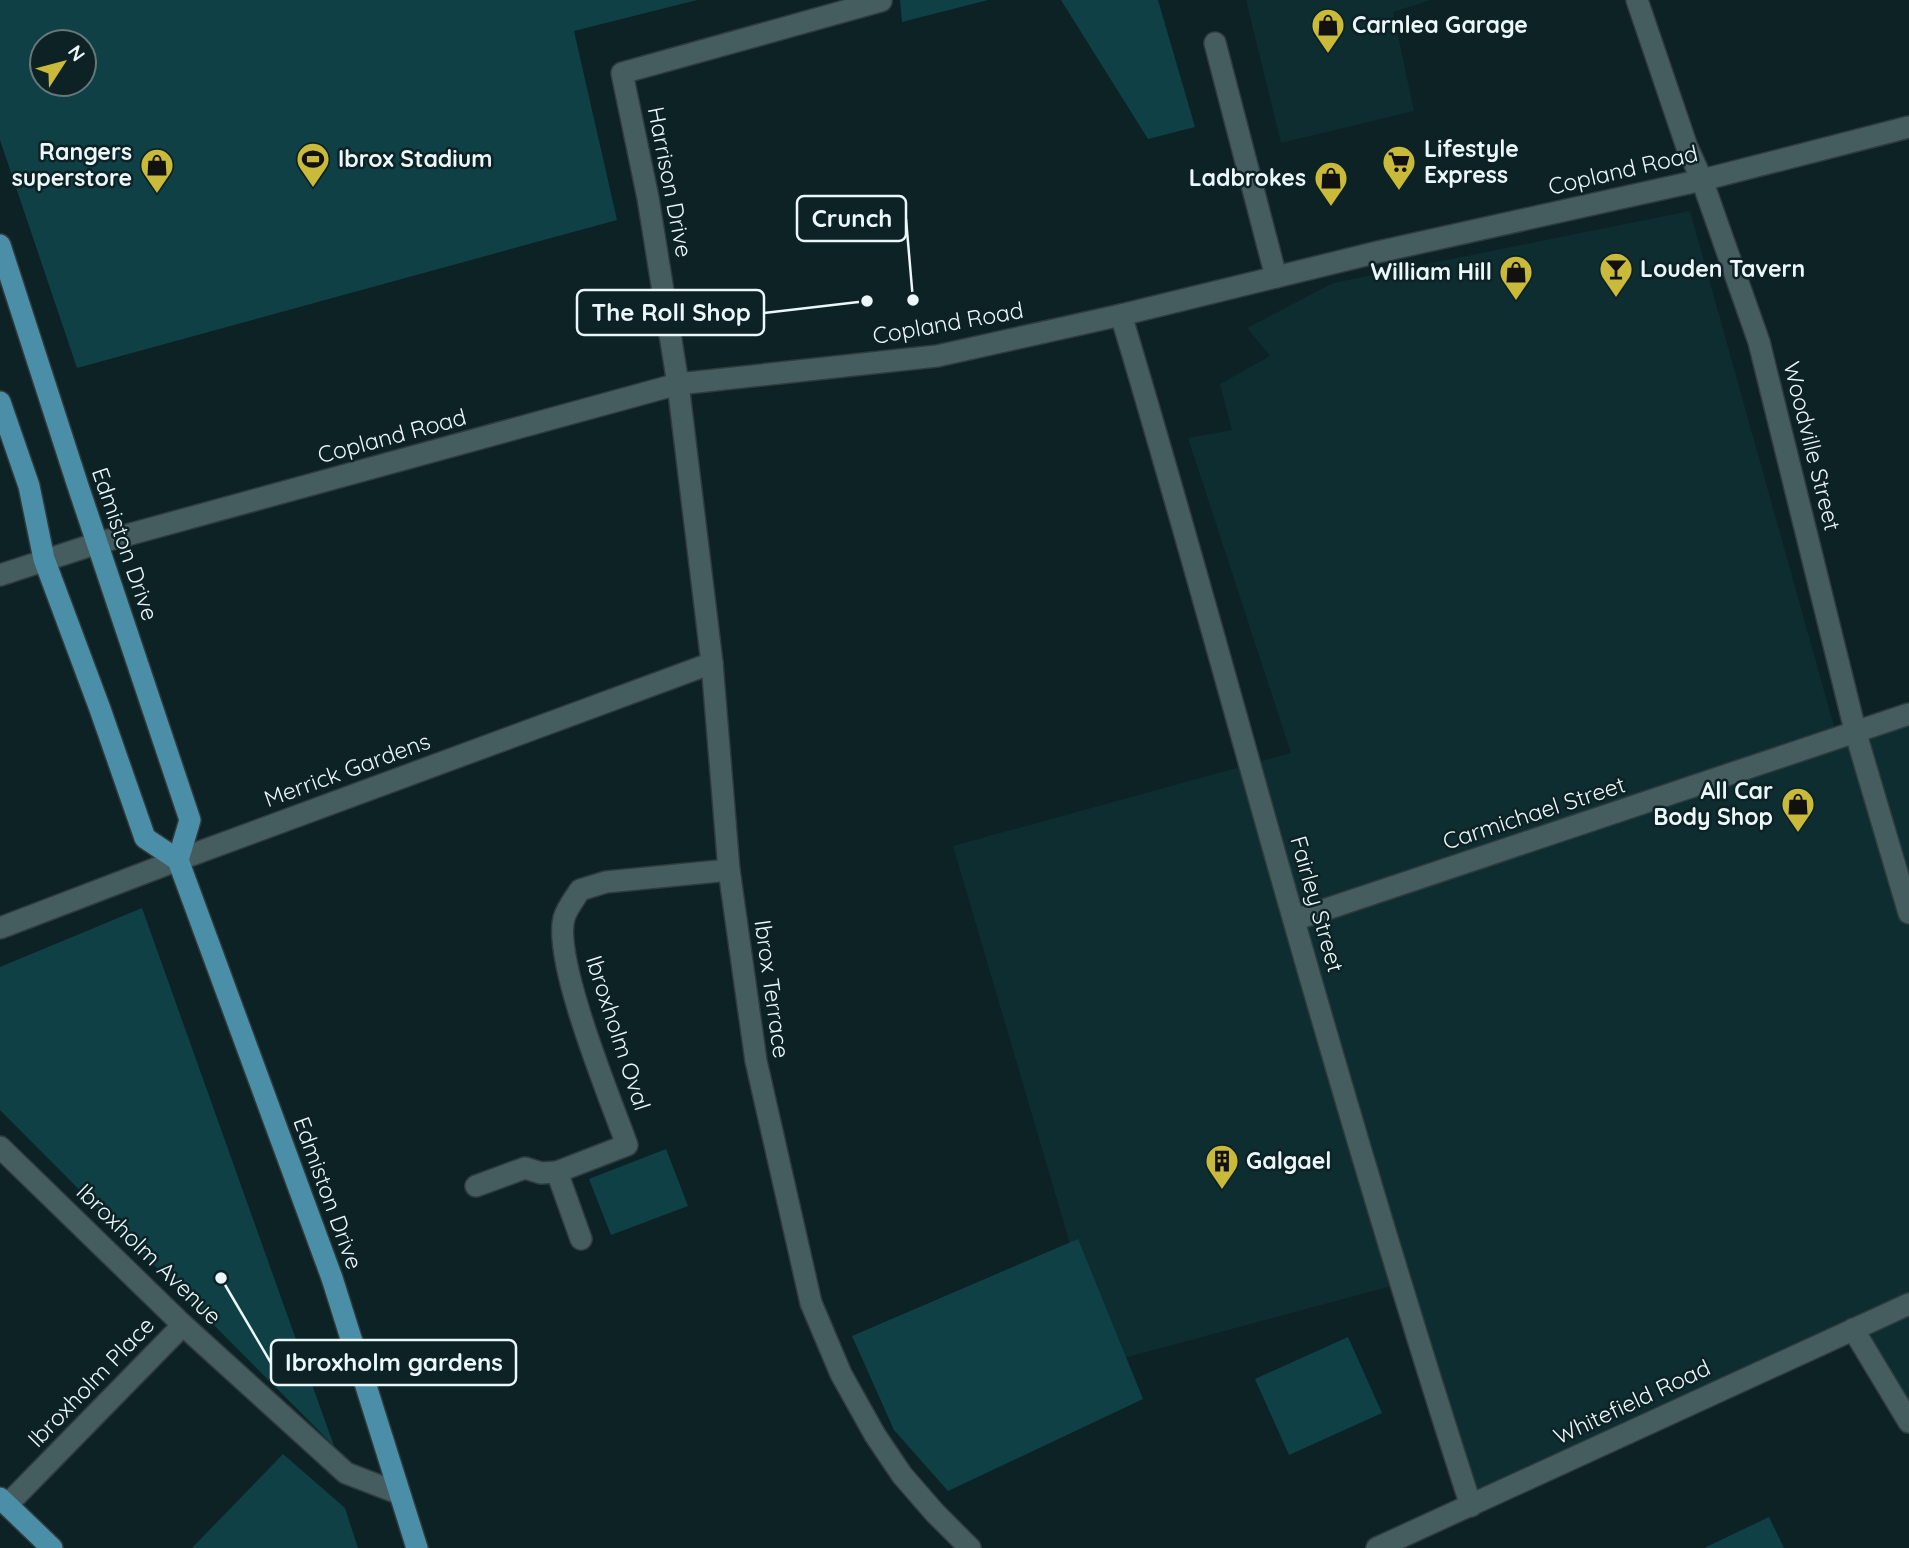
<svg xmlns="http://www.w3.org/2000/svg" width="1909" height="1548" font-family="Quicksand,sans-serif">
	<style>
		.built { fill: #0d2d31 }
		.green { fill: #0f4046; fill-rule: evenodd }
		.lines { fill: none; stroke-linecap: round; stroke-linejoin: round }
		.minor-casing { stroke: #2f3b3d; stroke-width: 24 }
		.tertiary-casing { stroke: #2f3b3d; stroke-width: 24 }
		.primary-casing { stroke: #2f3b3d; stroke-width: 24 }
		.minor { stroke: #465d60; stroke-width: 21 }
		.tertiary { stroke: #465d60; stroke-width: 21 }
		.primary { stroke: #4b8ea7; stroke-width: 21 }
		.labels { text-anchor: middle; stroke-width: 5; stroke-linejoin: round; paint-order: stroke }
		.poi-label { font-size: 23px; font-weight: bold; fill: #ebf7f9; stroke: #0d2225; text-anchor: start }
		.street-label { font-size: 23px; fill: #ebf7f9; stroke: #0d2225 }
		.leader { fill: none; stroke: #ebf7f9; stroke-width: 2.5 }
		.callout-dot { fill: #ebf7f9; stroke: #0d2225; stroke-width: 2.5 }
		.callout { fill: #0d2225; stroke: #ebf7f9; stroke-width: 2.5 }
		.callout-label { font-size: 24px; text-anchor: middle; font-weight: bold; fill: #ebf7f9 }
	</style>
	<rect width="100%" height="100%" fill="#0d2225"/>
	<g class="built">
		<path d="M1246 0H1431L1393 12 1414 111 1281 143Z"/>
		<path d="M1690 211 1840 748 1909 722V1419L1853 1329 1471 1506 1399 1284 1105 1363 953 846 1291 753 1188 438 1232 430 1220 384 1270 356 1247 328 1333 283Z"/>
	</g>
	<g class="green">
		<path d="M0 0H697L574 31 617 220 77 368 0 140ZM42 42H84V84H42Z"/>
		<path d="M900 0H988L902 22Z"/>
		<path d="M1061 0H1158L1195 127 1148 139Z"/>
		<path d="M142 908 334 1446 0 1110V967Z"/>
		<path d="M666 1149 688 1206 611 1235 589 1179Z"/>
		<path d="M1078 1239 1143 1399 948 1491 894 1430 852 1336Z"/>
		<path d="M1348 1337 1382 1413 1289 1455 1255 1379Z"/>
		<path d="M283 1454 345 1508 358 1548H192Z"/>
		<path d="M1769 1517 1784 1548H1704Z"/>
	</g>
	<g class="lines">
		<defs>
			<g id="minor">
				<path d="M1637 0 1687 147 1702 180 1759 342 1856 734 1909 913"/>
				<path d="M881 1 622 73 648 198 678 384 712 663 729 870 756 1061 811 1303 841 1374 875 1435 902 1475 935 1513 970 1548"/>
				<path d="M1215 43 1276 277"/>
				<path d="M1121 315C1182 516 1236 719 1294 921 1350 1117 1408 1312 1471 1506"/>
				<path d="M1294 920 1909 714"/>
				<path d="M0 928 178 860 712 663"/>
				<path d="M0 1147 183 1325 346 1473 398 1493"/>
				<path d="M476 1186 525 1168 541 1173 557 1172"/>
				<path d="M581 1239 557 1172 627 1145C610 1098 553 961 564 918 567 908 575 898 580 890L606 882 729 870"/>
				<path d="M1853 1329 1909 1422"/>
				<path d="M7 1505 183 1325"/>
				<path d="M1377 1548 1909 1304"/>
			</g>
			<path id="tertiary" d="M0 575 98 543 678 384 937 356 1121 315 1378 252 1702 180 1909 127"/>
			<g id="primary">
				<path d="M0 245 77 483 190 820 178 860"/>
				<path d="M0 402 29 486 44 559 100 709 145 838 178 860 332 1278 417 1548"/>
				<path d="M0 1498 52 1548"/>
			</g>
		</defs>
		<use href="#minor" class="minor-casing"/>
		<use href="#tertiary" class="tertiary-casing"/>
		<use href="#primary" class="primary-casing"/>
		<use href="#minor" class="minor"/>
		<use href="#tertiary" class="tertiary"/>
		<use href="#primary" class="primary"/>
	</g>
	<defs>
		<symbol id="shop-pin" viewBox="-11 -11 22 30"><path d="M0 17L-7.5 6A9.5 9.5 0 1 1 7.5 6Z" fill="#c9ba3a" stroke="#0d2225"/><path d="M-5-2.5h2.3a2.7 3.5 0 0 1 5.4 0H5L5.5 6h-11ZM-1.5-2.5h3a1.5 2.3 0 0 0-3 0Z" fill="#111"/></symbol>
		<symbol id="stadium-pin" viewBox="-11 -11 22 30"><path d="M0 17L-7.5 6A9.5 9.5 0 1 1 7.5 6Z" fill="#c9ba3a" stroke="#0d2225"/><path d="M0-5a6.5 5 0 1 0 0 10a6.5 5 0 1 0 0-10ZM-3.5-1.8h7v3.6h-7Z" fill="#111"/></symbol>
		<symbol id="supermarket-pin" viewBox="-11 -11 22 30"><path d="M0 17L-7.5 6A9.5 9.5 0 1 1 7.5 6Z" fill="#c9ba3a" stroke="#0d2225"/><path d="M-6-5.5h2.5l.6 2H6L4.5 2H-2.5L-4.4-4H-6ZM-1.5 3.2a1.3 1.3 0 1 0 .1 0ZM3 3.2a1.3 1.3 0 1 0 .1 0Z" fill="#111"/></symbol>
		<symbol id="bar-pin" viewBox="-11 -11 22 30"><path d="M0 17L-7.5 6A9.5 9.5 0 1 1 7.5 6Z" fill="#c9ba3a" stroke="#0d2225"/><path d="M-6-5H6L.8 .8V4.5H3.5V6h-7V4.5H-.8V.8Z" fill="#111"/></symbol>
		<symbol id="building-pin" viewBox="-11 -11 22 30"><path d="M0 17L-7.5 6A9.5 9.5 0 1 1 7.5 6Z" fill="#c9ba3a" stroke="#0d2225"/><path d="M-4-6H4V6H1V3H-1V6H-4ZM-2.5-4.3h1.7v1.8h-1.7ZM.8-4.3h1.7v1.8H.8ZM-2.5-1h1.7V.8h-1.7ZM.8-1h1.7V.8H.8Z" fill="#111"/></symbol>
	</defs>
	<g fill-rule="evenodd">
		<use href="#shop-pin" x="1309" y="6" width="38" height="52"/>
		<use href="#stadium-pin" x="294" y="140" width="38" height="52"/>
		<use href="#supermarket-pin" x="1380" y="143" width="38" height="52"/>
		<use href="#shop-pin" x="138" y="146" width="38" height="52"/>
		<use href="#shop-pin" x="1312" y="159" width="38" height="52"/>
		<use href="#bar-pin" x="1597" y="250" width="38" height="52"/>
		<use href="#shop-pin" x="1497" y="253" width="38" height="52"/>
		<use href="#shop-pin" x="1779" y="785" width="38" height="52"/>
		<use href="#building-pin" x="1203" y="1142" width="38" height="52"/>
	</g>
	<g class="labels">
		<g class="poi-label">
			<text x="1352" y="33">Carnlea Garage</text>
			<text x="1424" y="157">Lifestyle<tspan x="1424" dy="26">Express</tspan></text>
			<text x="132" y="160" text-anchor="end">Rangers<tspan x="132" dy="26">superstore</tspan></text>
			<text x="338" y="167">Ibrox Stadium</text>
			<text x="1306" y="186" text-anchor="end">Ladbrokes</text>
			<text x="1640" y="277">Louden Tavern</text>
			<text x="1492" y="280" text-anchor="end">William Hill</text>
			<text x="1773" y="799" text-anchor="end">All Car<tspan x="1773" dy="26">Body Shop</tspan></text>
			<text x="1246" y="1169">Galgael</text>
		</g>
		<g class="street-label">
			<text transform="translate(1623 170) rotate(-13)" y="8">Copland Road</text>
			<text transform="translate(670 182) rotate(79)" y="8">Harrison Drive</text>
			<text transform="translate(948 323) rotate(-10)" y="8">Copland Road</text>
			<text transform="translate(392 436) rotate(-15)" y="8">Copland Road</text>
			<text transform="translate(1812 446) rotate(76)" y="8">Woodville Street</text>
			<text transform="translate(125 544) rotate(71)" y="8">Edmiston Drive</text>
			<text transform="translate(347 770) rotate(-20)" y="8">Merrick Gardens</text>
			<text transform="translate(1534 813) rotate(-18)" y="8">Carmichael Street</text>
			<text transform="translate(1317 904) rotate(74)" y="8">Fairley Street</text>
			<text transform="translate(772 989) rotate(82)" y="8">Ibrox Terrace</text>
			<text transform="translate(618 1033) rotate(72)" y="8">Ibroxholm Oval</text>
			<text transform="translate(328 1193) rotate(70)" y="8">Edmiston Drive</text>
			<text transform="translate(149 1254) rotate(44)" y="8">Ibroxholm Avenue</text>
			<text transform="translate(91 1382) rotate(-46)" y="8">Ibroxholm Place</text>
			<text transform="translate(1632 1402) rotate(-25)" y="8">Whitefield Road</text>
		</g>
	</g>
	<path class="leader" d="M913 300L906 219M867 301L764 313M221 1278L271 1363"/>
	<g class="callout-dot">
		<circle cx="913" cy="300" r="7"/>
		<circle cx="867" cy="301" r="7"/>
		<circle cx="221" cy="1278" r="7"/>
	</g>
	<g class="callout">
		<rect x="797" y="196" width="109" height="45" rx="7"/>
		<rect x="577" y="290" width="187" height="45" rx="7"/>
		<rect x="271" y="1340" width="245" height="45" rx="7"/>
	</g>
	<g class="callout-label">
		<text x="852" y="227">Crunch</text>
		<text x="671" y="321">The Roll Shop</text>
		<text x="394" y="1371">Ibroxholm gardens</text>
	</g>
	<g transform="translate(63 63) rotate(54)"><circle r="33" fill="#0d2225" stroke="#66777a" stroke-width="2"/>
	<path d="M0-5L12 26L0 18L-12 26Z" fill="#c9ba3a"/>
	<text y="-10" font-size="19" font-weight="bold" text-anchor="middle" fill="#ebf7f9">N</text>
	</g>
</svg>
